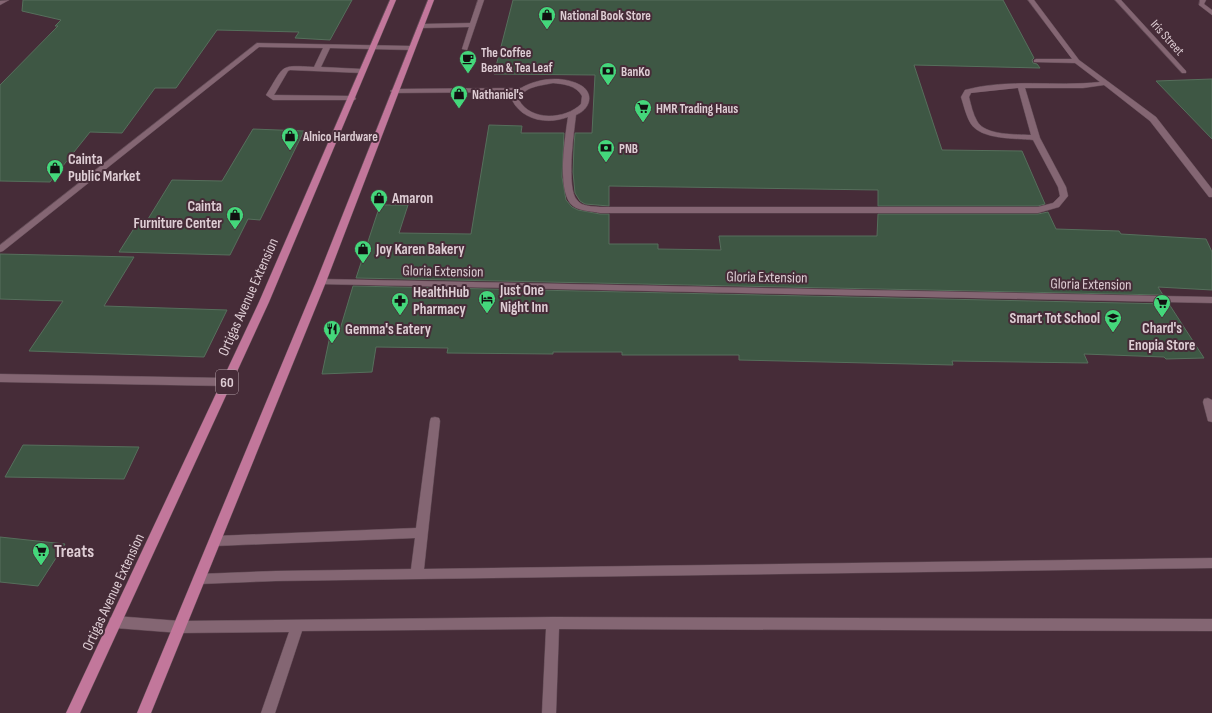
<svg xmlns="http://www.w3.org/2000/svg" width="1212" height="713" font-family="'Sofia Sans Condensed',sans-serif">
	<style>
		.building { fill: #3e5744; stroke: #566f5c }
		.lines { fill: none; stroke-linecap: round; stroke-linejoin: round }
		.service-casing { stroke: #614b55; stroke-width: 1 }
		.minor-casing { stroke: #614b55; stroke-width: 1 }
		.tertiary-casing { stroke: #614b55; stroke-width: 1 }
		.primary-casing { stroke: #614b55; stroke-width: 1 }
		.service { fill: #846673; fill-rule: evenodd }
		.minor { fill: #846673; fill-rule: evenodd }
		.tertiary { fill: #846673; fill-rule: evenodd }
		.primary { fill: #c2779b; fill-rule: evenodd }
		.labels { text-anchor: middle; stroke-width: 4; stroke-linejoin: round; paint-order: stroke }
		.far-poi-label { font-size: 13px; font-weight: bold; fill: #decdd4; stroke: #462c38; text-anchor: start }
		.far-street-label { font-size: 13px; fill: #decdd4; stroke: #462c38 }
		.shield { fill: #462c38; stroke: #b09da5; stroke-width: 1 }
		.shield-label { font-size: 14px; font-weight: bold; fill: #decdd4 }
		.poi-label { font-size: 15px; font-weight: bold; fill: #decdd4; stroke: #462c38; text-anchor: start }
		.street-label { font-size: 15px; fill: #decdd4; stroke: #462c38 }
		.near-poi-label { font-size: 18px; font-weight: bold; fill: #decdd4; stroke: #462c38; text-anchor: start }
	</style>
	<rect width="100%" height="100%" fill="#462c38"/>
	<g class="building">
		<path d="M23 0H352L330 40 295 38 299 32 217 30 176 88H155L122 133 90 132 50 182 0 181V85L58 26H55L61 20 22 11Z"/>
		<path d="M513 0H1003L1034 58 1032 60 1033 63 1037 64 1040 68 914 65 942 150 1022 151 1045 204 1038 206H878V190L609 186V206L585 204 580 201 575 193 573 172 574 146 575 133H592L595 75 494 74Z"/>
		<path d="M1212 79V139L1156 81Z"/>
		<path d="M489 125 522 126 521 133H564L562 177 566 200 572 207 578 210 600 214H609V244H658V249L721 250 719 236H877L878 214H1038L1048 212 1056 229 1119 231 1121 234 1206 239 1212 252V290L1158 287 1163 295 356 278 380 205H408L399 233 471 234Z"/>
		<path d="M253 129 304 131 260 220 248 219 230 255 119 252 140 219H148L172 180 222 181Z"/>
		<path d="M0 254 134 257 104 306 227 310 204 357 29 351 63 301 0 299Z"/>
		<path d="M353 286 1169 304 1204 358 1166 359 1164 357 1084 354 1088 363 952 361 953 365 739 360V355H622V352H553V354L447 353 448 348 376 347 372 372 322 374 330 336H338Z"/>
		<path d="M23 445 139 447 124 479 5 477Z"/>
		<path d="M0 537 65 544 38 586 0 582Z"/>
	</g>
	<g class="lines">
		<defs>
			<g id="service">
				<path d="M478 0H484L467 50 462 49 469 27 422 28 419 26 422 24 470 23Z"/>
				<path d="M1028 0H1034L1079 60 1156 117 1212 189V197H1209L1150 121 1104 85 1083 88H1025L1040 138 1066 187 1068 196 1059 207 1038 213H600C591 211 580 211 573 206 556 193 565 137 568 117 547 125 522 120 512 100L515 92 394 93 390 91 394 89 521 88C538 78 564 75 582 86 595 95 589 110 576 115 574 132 566 188 577 200 582 207 593 206 600 207H1038L1053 203 1060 196 1058 187 1033 140C1015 138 982 140 971 124 966 116 964 106 961 97L965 90C1009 78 1056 87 1100 82L1075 63 1034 62V60L1036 59H1072ZM553 83C563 84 576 85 582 96L581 104C565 120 530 121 519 100 524 86 540 86 553 83ZM1018 88 1031 135C1017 134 985 136 977 121 973 114 971 105 969 97L971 93Z"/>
				<path d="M257 43 411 46 414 48 411 50 330 48 321 67 362 69 366 71 362 73 290 70 288 71 274 95 352 96 356 98 355 100H273L266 95C285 65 278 65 314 67L323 48 259 47 3 251 0 252V245Z"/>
				<path d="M0 374 226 378 230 379 231 382 230 385 226 386 0 382Z"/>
				<path d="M1208 398 1212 400V422L1208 421 1203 402 1204 399Z"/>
				<path d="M435 417 439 418 440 421 424 569 1212 558V568L276 581 199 584 195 583 193 579 195 575 199 574 276 571 411 569 415 538 215 546 211 544 209 541 211 538 215 536 416 528 430 421 431 418Z"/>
				<path d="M115 616 180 621 553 617 1212 619V631L559 629 556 713H542L546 629 302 631 275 713H261L289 632 180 633 115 628 110 626 109 622 110 618Z"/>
			</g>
			<g id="minor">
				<path d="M9 0 0 5V1Z"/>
				<path d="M1115 0H1121L1186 71V73H1182Z"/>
				<path d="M1200 0H1206L1204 4 1212 10V15L1199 5Z"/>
			</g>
			<path id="tertiary" d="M321 279 1212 297V303L318 284 316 282 318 280Z"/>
			<g id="primary">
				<path d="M390 0H396L269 302 80 713H66L259 302Z"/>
				<path d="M428 0H434L326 282 151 713H137L316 282Z"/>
			</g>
		</defs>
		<use href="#service" class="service-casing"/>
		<use href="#minor" class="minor-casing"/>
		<use href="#tertiary" class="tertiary-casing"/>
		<use href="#primary" class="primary-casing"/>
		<use href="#service" class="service"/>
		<use href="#minor" class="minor"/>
		<use href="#tertiary" class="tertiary"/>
		<use href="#primary" class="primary"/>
	</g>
	<defs>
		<symbol id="shop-pin" viewBox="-11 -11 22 30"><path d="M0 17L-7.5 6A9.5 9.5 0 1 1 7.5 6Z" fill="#44d77b" stroke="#462c38"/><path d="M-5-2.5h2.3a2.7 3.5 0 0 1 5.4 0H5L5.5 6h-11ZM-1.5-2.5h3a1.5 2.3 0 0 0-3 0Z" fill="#111"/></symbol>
		<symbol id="cafe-pin" viewBox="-11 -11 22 30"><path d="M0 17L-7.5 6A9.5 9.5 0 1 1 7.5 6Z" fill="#44d77b" stroke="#462c38"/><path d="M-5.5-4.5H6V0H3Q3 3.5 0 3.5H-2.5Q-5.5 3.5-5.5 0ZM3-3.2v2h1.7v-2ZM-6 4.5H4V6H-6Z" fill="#111"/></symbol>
		<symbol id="bank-pin" viewBox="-11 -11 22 30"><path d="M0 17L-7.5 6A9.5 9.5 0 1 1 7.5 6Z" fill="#44d77b" stroke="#462c38"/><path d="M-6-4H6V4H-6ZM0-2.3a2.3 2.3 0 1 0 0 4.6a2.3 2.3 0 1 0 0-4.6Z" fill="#111"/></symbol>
		<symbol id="supermarket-pin" viewBox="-11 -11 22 30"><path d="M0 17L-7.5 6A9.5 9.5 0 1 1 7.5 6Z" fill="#44d77b" stroke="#462c38"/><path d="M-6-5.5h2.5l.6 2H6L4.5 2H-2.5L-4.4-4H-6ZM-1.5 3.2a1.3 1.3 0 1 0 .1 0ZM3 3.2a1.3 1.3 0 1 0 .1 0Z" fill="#111"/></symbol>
		<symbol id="hotel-pin" viewBox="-11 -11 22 30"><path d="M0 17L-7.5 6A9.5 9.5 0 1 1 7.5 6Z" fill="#44d77b" stroke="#462c38"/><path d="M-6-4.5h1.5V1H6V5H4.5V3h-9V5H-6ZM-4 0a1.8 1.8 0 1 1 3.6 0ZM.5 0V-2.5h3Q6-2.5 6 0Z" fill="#111"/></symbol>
		<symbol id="pharmacy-pin" viewBox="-11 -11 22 30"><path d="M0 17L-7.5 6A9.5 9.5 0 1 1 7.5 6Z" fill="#44d77b" stroke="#462c38"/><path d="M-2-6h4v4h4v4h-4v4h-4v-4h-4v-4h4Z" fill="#111"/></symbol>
		<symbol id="school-pin" viewBox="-11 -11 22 30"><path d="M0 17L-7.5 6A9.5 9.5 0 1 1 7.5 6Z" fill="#44d77b" stroke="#462c38"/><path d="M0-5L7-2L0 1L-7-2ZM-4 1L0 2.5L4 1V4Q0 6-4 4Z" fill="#111"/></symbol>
		<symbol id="restaurant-pin" viewBox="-11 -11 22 30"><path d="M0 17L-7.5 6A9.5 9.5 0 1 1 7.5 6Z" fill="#44d77b" stroke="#462c38"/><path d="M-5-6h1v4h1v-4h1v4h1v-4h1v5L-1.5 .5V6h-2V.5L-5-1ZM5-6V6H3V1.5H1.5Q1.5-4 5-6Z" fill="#111"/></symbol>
	</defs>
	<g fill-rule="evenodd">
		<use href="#shop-pin" x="537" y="5" width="20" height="27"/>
		<use href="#cafe-pin" x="458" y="49" width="20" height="27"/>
		<use href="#bank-pin" x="598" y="61" width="20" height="27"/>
		<use href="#shop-pin" x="449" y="84" width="20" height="27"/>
		<use href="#supermarket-pin" x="633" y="98" width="20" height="27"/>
		<use href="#shop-pin" x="280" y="126" width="20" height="27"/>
		<use href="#bank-pin" x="596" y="138" width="20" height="27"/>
		<use href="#shop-pin" x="45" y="158" width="20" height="27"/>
		<use href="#shop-pin" x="369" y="188" width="20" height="27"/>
		<use href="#shop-pin" x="225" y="205" width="20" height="27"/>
		<use href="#shop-pin" x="353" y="239" width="20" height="27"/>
		<use href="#hotel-pin" x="477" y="289" width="20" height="27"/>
		<use href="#pharmacy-pin" x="390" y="291" width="20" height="27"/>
		<use href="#supermarket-pin" x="1152" y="293" width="20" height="27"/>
		<use href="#school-pin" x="1103" y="308" width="20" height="27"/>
		<use href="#restaurant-pin" x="322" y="319" width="20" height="27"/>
		<use href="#supermarket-pin" x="31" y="541" width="20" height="27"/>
	</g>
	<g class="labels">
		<g class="far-poi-label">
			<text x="560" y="20">National Book Store</text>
			<text x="481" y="57">The Coffee<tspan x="481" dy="15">Bean &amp; Tea Leaf</tspan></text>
			<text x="621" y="76">BanKo</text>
			<text x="472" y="99">Nathaniel's</text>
			<text x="656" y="113">HMR Trading Haus</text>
			<text x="303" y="141">Alnico Hardware</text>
			<text x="619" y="153">PNB</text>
		</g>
		<g class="far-street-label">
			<text transform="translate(1168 37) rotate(48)" y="5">Iris Street</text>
		</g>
		<rect class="shield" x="216" y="370" width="22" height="24" rx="3"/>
		<g class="shield-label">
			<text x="227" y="387">60</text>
		</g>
		<g class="poi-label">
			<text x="68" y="164">Cainta<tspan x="68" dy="17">Public Market</tspan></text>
			<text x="392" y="203">Amaron</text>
			<text x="222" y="211" text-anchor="end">Cainta<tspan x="222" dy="17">Furniture Center</tspan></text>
			<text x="376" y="254">Joy Karen Bakery</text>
			<text x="500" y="295">Just One<tspan x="500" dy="17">Night Inn</tspan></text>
			<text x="413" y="297">HealthHub<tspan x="413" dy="17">Pharmacy</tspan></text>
			<text x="1100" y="323" text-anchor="end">Smart Tot School</text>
			<text x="1162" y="333" text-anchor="middle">Chard's<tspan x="1162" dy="17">Enopia Store</tspan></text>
			<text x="345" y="334">Gemma's Eatery</text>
		</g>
		<g class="street-label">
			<text transform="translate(443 271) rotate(1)" y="5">Gloria Extension</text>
			<text transform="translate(767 277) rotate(1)" y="5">Gloria Extension</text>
			<text transform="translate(1091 284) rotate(1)" y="5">Gloria Extension</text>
			<text transform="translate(248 297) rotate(-66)" y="5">Ortigas Avenue Extension</text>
			<text transform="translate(113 592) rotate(-65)" y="5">Ortigas Avenue Extension</text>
		</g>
		<g class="near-poi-label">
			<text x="54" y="557">Treats</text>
		</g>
	</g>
</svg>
